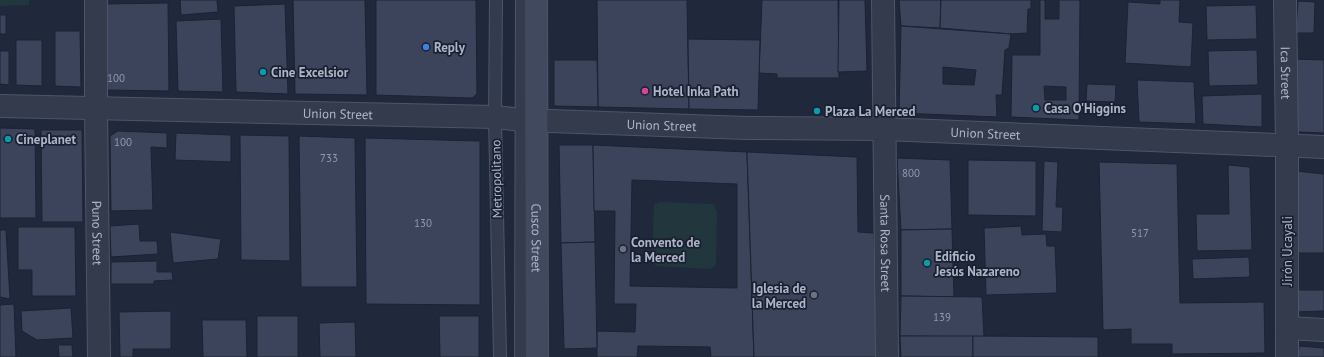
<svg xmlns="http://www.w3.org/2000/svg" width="1324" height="357" font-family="'PT Sans',sans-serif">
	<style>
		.green { fill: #22363d }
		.building { fill: #3c445c; stroke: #1b2233; fill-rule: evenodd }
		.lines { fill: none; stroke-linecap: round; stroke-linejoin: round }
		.lane-casing { stroke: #4f5567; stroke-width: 14 }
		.street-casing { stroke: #4f5567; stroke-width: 24 }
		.secondary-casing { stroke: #4f5567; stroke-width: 24 }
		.lane { stroke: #343b4c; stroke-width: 12 }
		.street { stroke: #343b4c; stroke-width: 22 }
		.secondary { stroke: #41495f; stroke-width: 22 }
		.shop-dot { fill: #3f7fe0; stroke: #192031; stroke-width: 1.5 }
		.culture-dot { fill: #0f9aa8; stroke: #192031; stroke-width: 1.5 }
		.hotel-dot { fill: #d1479c; stroke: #192031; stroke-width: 1.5 }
		.worship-dot { fill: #6b7280; stroke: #192031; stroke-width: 1.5 }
		.labels { text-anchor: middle; stroke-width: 3.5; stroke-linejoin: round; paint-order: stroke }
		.number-label { font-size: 11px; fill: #9299ad }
		.poi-label { font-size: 13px; font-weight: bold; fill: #afb5c8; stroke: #192031; text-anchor: start }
		.street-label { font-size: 13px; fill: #afb5c8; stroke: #192031 }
	</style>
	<rect width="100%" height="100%" fill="#20283c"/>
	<g class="green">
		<path d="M0 0H29V5L0 6Z"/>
		<path d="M659 202 713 204 717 211 716 263 712 269 656 266 652 261 654 205Z"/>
	</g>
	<g class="building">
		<path d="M180 0H217L218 12 181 15Z"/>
		<path d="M293 0H365L367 95 295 94Z"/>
		<path d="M376 0H476L477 94 472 98 376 95Z"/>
		<path d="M597 0H687L689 109 598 107Z"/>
		<path d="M762 0H838L839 78H777V74L759 73Z"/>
		<path d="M839 0H865L867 71 838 72Z"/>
		<path d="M899 0H941L940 28 901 26Z"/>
		<path d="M941 0H1031V9H1028L1027 33 1011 34 940 28Z"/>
		<path d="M1040 0H1045V19H1059V0H1080L1079 120 1011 117 1012 55H1040ZM1044 86 1066 87V100H1045Z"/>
		<path d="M1160 0H1180L1179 22 1193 23 1191 67 1125 63 1128 2 1160 4Z"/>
		<path d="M1298 1 1315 2 1314 33H1296Z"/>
		<path d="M168 3 169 91 104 90V4Z"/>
		<path d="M285 4 288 94 236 92 234 6Z"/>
		<path d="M1256 5 1257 39 1207 40 1206 6Z"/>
		<rect x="0" y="15" width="6" height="19"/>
		<path d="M221 19 223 92 178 91 176 21Z"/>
		<path d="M901 26 1011 34 1009 48 1005 50 1002 95H996L997 117 899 113ZM943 67 976 70 974 85 943 84Z"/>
		<path d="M55 31H80L81 87 55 86Z"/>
		<path d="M688 39 760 40 758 110 689 109Z"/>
		<path d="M16 40H42V86L16 85Z"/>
		<path d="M1257 50 1258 85 1209 86 1208 51Z"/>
		<path d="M0 51H9V85L0 84Z"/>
		<path d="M1295 59 1324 60V133L1299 132 1292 128Z"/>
		<path d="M554 60H597L598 107 554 106Z"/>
		<path d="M1137 80 1194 82 1196 124 1139 122Z"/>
		<path d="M1087 84 1116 85 1115 102 1086 101Z"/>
		<path d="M1262 94V127L1203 124 1202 96Z"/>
		<path d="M0 128 35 129 36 218H0Z"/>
		<path d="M41 130H82L83 222H42Z"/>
		<path d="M118 131 167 133V148L151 147 153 210 111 211 110 136Z"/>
		<path d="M176 133 231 135V162L175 160Z"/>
		<path d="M240 135 289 136 290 261 241 260Z"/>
		<path d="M299 136 355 138 357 287H301Z"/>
		<path d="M365 138 480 141V305L366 304Z"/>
		<path d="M559 145H593L595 242 561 243Z"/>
		<path d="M593 145 747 152 754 357H711L710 347 638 346 637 357H597V331L635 332 636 304H614L615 211H594ZM632 180 737 184V288L630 286Z"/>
		<path d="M747 152 857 157 858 232 874 233 877 357H754Z"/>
		<path d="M897 158 950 160 952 229 901 230Z"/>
		<path d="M968 160 1036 161V216L968 215Z"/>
		<path d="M1044 161 1058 162 1056 207H1063L1062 232 1042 231Z"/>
		<path d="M1099 162 1177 164 1180 303 1264 302 1265 353 1172 354V344H1131V329L1103 330Z"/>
		<path d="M1228 165 1250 167 1252 250 1197 251 1196 214H1229Z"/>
		<path d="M1296 171 1324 174V253H1297Z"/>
		<path d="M139 224 140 241H157L158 254 111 257 110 226Z"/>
		<path d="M1021 226 1022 235 1046 234 1047 246H1055L1057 293 986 295 984 228Z"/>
		<path d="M18 227H75L76 296H32V270H18Z"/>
		<path d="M952 229 954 297 901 296V230Z"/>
		<path d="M0 230H6L10 299 0 297Z"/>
		<path d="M170 232 221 239 218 259 173 263Z"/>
		<path d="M595 242 597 348 564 349 561 243Z"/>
		<path d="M1249 257 1250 277 1193 279 1192 259Z"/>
		<path d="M157 261V272H172L173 280 154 281V284H111V262Z"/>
		<path d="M1295 290H1324V311L1296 312Z"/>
		<path d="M901 296 982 297 984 337 900 336Z"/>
		<path d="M14 304 16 357H0V305Z"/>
		<path d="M71 308 73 338 37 340 22 331 21 311Z"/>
		<path d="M171 311V349H133V357H120L119 312Z"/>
		<rect x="257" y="316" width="41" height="41"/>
		<path d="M439 316H479V357H440Z"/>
		<path d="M202 320H246L247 357H203Z"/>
		<path d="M355 322 356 357H320L319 323Z"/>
		<path d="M900 336H973V357H901Z"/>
		<path d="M973 336 1098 337V357H973Z"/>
		<path d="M58 345H72L73 357H59Z"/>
		<path d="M1299 346 1324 348V357H1298Z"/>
	</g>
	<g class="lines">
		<defs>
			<g id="lane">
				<path d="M496 0 495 117 500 357"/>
				<path d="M521 357 522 0"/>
			</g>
			<g id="street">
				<path id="s1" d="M96 0V109L99 357"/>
				<path id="s2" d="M883 0 887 357"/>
				<path id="s3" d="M1285 0 1287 145V357"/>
				<path id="s4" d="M0 106 495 117 522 120 747 128 884 129 1324 147"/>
				<path d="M1287 328 1324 330"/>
			</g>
			<g id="secondary">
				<path id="s5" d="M536 0 537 357"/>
			</g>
		</defs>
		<use href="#lane" class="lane-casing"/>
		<use href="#street" class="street-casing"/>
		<use href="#secondary" class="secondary-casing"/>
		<use href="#lane" class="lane"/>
		<use href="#street" class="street"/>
		<use href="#secondary" class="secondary"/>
	</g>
	<circle class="shop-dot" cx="426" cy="47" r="4"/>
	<g class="culture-dot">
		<circle cx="263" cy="72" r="4"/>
		<circle cx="1036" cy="108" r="4"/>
		<circle cx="817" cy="111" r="4"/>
		<circle cx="8" cy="139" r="4"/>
		<circle cx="927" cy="263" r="4"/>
	</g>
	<circle class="hotel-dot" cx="645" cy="91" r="4"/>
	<g class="worship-dot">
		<circle cx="623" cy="249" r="4"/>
		<circle cx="814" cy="295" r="4"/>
	</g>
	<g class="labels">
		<g class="number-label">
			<text x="116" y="82">100</text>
			<text x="123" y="146">100</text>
			<text x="329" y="162">733</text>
			<text x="911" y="177">800</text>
			<text x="423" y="227">130</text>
			<text x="1140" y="237">517</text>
			<text x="942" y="321">139</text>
		</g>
		<g class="poi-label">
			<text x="434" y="52">Reply</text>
			<text x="271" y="77">Cine Excelsior</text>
			<text x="653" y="96">Hotel Inka Path</text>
			<text x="1044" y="113">Casa O'Higgins</text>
			<text x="825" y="116">Plaza La Merced</text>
			<text x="16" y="144">Cineplanet</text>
			<text x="631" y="247">Convento de<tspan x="631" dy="15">la Merced</tspan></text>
			<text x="935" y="261">Edificio<tspan x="935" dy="15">Jesús Nazareno</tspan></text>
			<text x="806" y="293" text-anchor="end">Iglesia de<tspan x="806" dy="15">la Merced</tspan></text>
		</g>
		<g class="street-label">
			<text dy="5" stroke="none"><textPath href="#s3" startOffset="73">Ica Street</textPath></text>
			<text dy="5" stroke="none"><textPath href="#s4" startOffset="338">Union Street</textPath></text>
			<text dy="5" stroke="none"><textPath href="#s4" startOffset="662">Union Street</textPath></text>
			<text dy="5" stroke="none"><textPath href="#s4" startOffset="986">Union Street</textPath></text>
			<text transform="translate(496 179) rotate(-91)" y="5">Metropolitano</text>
			<text dy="5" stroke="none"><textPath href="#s1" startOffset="233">Puno Street</textPath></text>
			<text dy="5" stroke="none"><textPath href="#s5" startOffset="238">Cusco Street</textPath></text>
			<text dy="5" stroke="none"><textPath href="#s2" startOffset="243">Santa Rosa Street</textPath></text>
			<text transform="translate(1287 251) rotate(-90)" y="5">Jirón Ucayali</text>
		</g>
	</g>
</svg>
